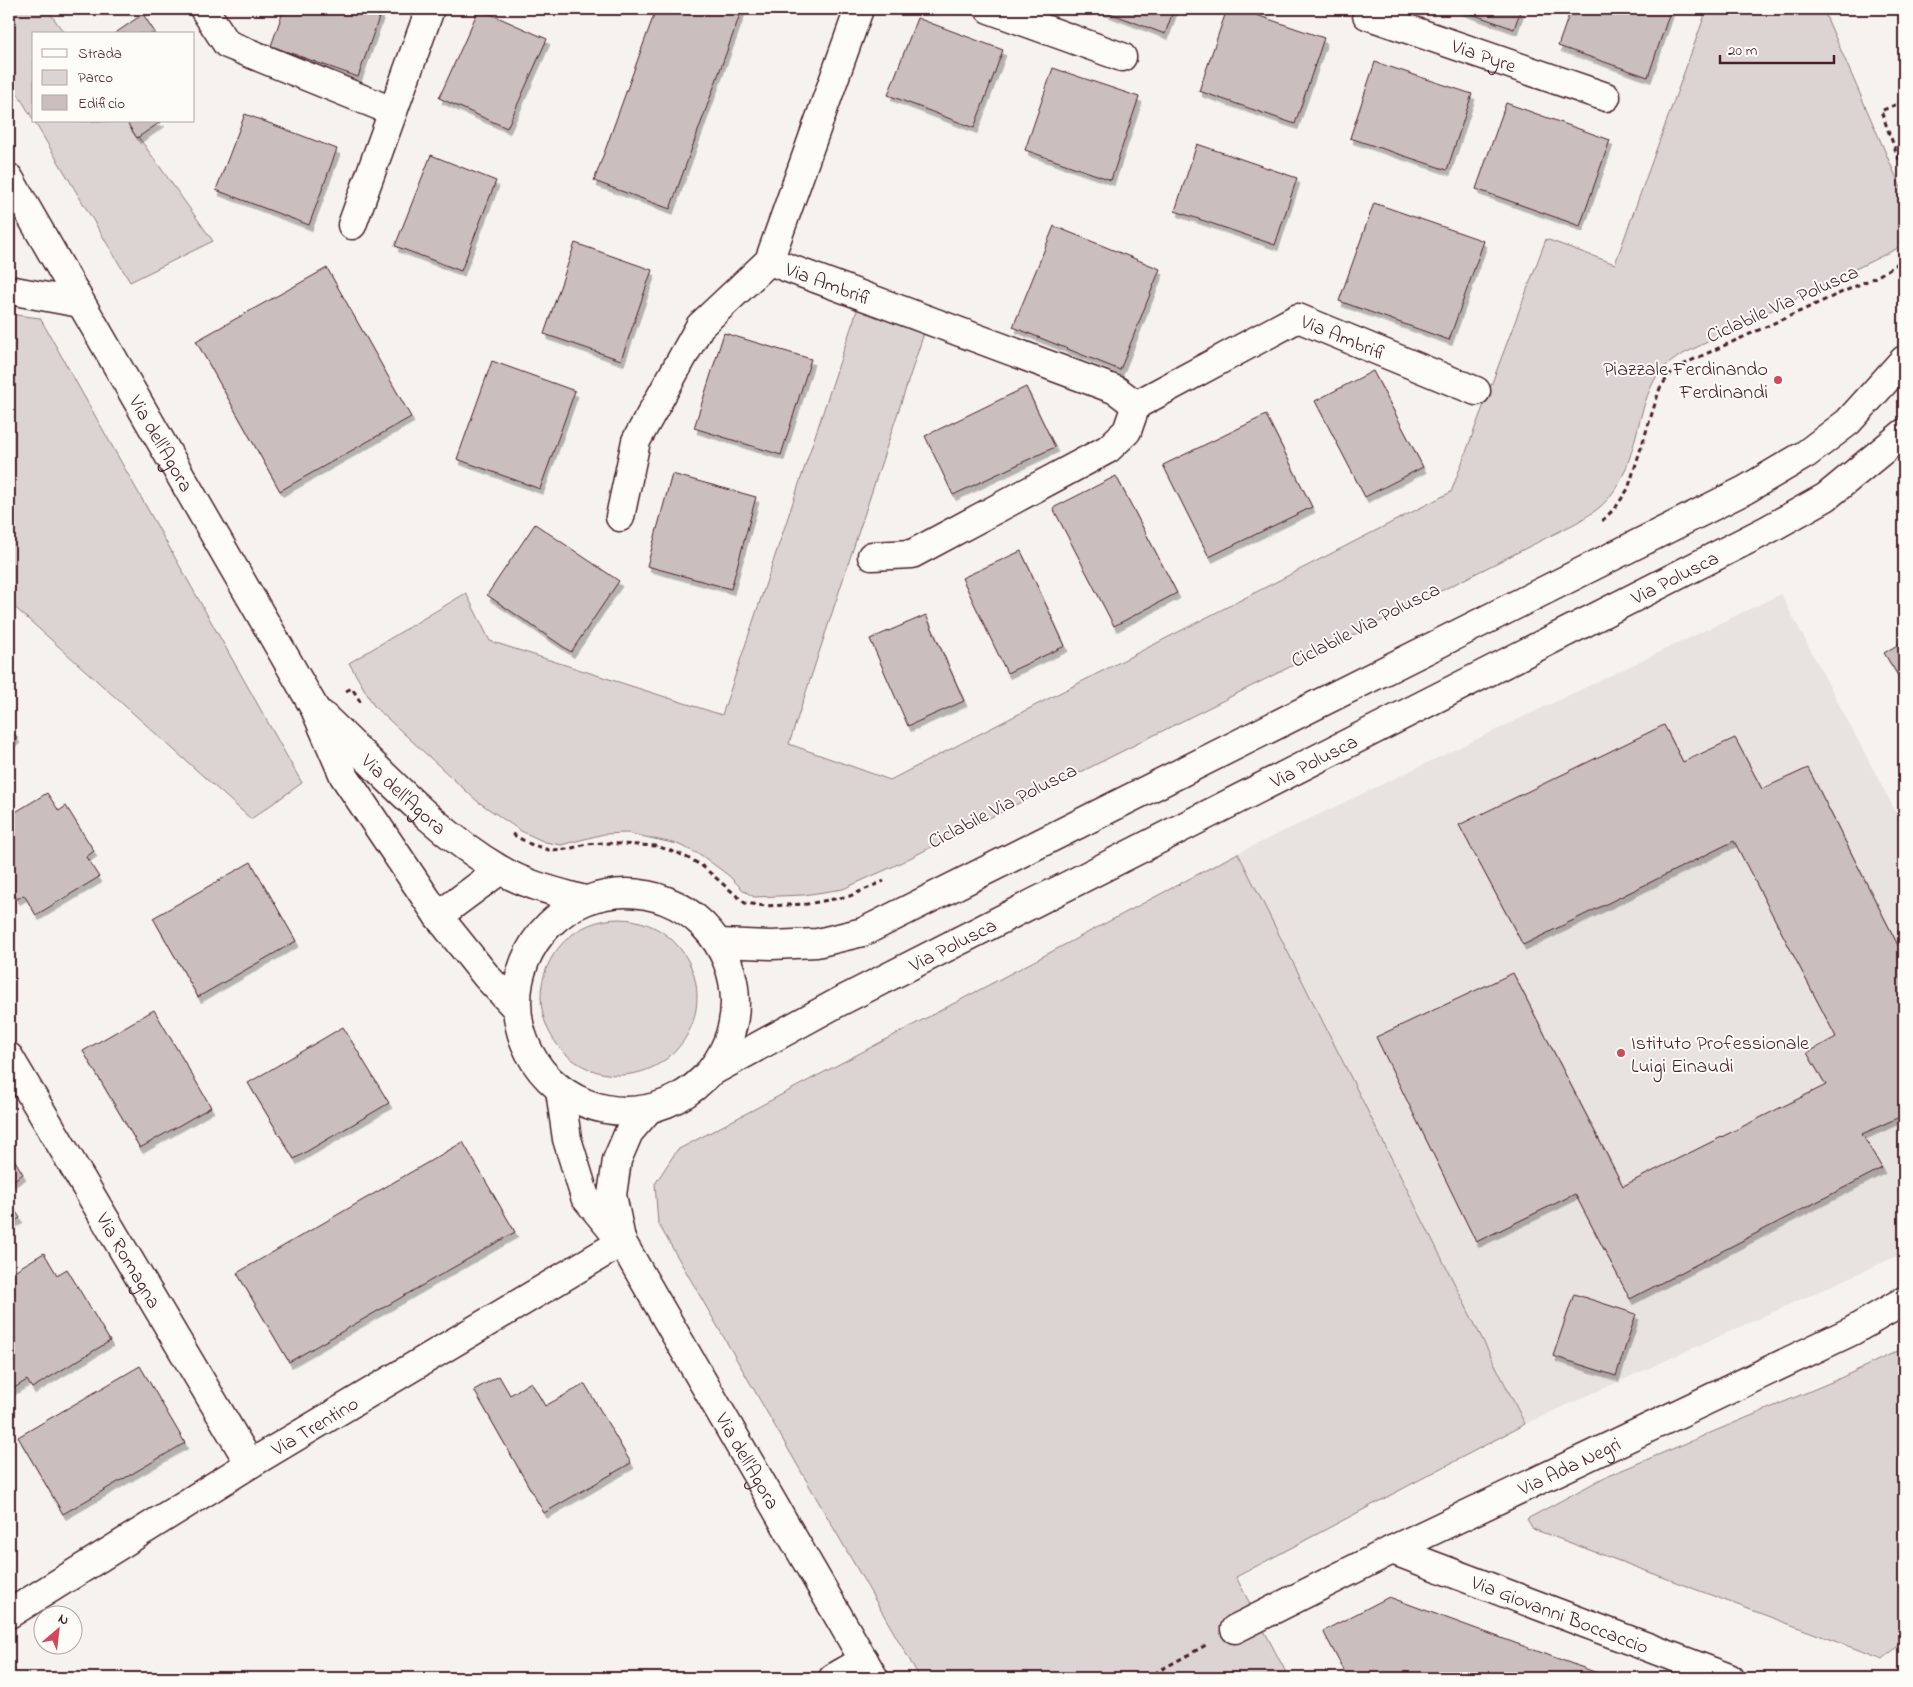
<svg xmlns="http://www.w3.org/2000/svg" width="1913" height="1687" font-family="'Indie Flower',sans-serif">
	<style>
		.built { fill: #e9e3e0 }
		.green { fill: #dcd4d2; stroke: #937a7e }
		.building { fill: #cbbfbe; stroke: #4a1f2b; filter: url(#shadow) }
		.lines { fill: none; stroke-linecap: round; stroke-linejoin: round }
		.minor-casing { stroke: #4a1f2b; stroke-width: 31 }
		.path { stroke: #4a1f2b; stroke-width: 3; stroke-dasharray: 5 4; stroke-linecap: butt }
		.minor { stroke: #fdfcf7; stroke-width: 28 }
		.poi-dot { fill: #d1495b; stroke: #fdfcf7; stroke-width: 2 }
		.labels { text-anchor: middle; stroke-width: 4; stroke-linejoin: round; paint-order: stroke }
		.street-label { font-size: 20px; fill: #4a1f2b; stroke: #fdfcf7 }
		.poi-label { font-size: 20px; fill: #4a1f2b; stroke: #fdfcf7; text-anchor: end }
	</style>
	<defs>
		<filter id="shadow"><feDropShadow dx="3" dy="5.5" stdDeviation="0" flood-color="#0004"/></filter>
	</defs>
	<rect width="100%" height="100%" fill="#f6f3ef"/>
	<filter id="ink" filterUnits="userSpaceOnUse"><feTurbulence type="fractalNoise" baseFrequency=".02" numOctaves="2"/><feDisplacementMap in="SourceGraphic" scale="10" xChannelSelector="R" yChannelSelector="G"/><feConvolveMatrix kernelMatrix="1 2 1 2 8 2 1 2 1" color-interpolation-filters="sRGB"/></filter>
	<g filter="url(#ink)">
		<path class="built" d="M1781 594 1900 820 1904 818V1253L1525 1424 1238 853Z"/>
		<g class="green">
			<path d="M9 9H47L65 34H34V121L9 79Z"/>
			<path d="M1707 9H1823L1904 195V240L1896 249 1679 356C1672 362 1662 367 1658 374 1635 410 1638 461 1611 495 1602 508 1589 515 1576 523L892 867 843 889 804 895 754 897 744 891 728 875 701 855 677 844 627 833 604 834 561 845 545 842 521 831 477 801 374 706 349 663 466 593 490 641 722 715 858 307 925 330 789 744 890 780 1451 492 1546 239 1615 264Z"/>
			<path d="M34 121H127L213 241 130 282Z"/>
			<path d="M9 314 40 318 302 783 251 819 9 602Z"/>
			<path d="M1238 853 1525 1424 1236 1577 1289 1678H920L658 1223 655 1184 677 1150Z"/>
			<circle cx="619" cy="997" r="78"/>
			<path d="M1904 1348V1641L1883 1659 1533 1529 1527 1519 1603 1478 1834 1381Z"/>
		</g>
		<g class="building">
			<path d="M284 9H371L381 12 358 77 271 46Z"/>
			<path d="M479 9 547 39 507 128 439 98Z"/>
			<path d="M656 9H742L670 209 594 181Z"/>
			<path d="M1099 9H1174L1165 34Z"/>
			<path d="M1227 9H1239L1324 38 1295 124 1199 91Z"/>
			<path d="M1458 9H1521L1514 29Z"/>
			<path d="M1571 9H1671L1648 77 1558 46Z"/>
			<path d="M143 14 156 34H114Z"/>
			<path d="M917 18 1003 50 974 128 888 95Z"/>
			<path d="M1375 62 1472 94 1447 170 1350 138Z"/>
			<path d="M1053 68 1139 97 1111 180 1025 150Z"/>
			<path d="M1506 103 1610 140 1580 226 1476 189Z"/>
			<path d="M245 114 337 149 309 225 216 190Z"/>
			<path d="M126 121H162L137 138Z"/>
			<path d="M1197 144 1297 178 1275 245 1175 211Z"/>
			<path d="M431 155 496 181 461 271 395 246Z"/>
			<path d="M1374 203 1484 241 1449 340 1339 301Z"/>
			<path d="M1054 226 1160 269 1120 370 1013 327Z"/>
			<path d="M575 243 652 270 621 360 544 334Z"/>
			<path d="M327 268 411 417 280 491 196 341Z"/>
			<path d="M724 333 811 359 781 455 694 428Z"/>
			<path d="M492 361 575 391 540 489 457 459Z"/>
			<path d="M1373 371 1423 467 1365 497 1315 401Z"/>
			<path d="M1026 387 1055 447 953 495 925 436Z"/>
			<path d="M1266 415 1312 507 1209 557 1163 465Z"/>
			<path d="M672 474 756 497 731 589 647 566Z"/>
			<path d="M1116 476 1177 593 1114 626 1053 508Z"/>
			<path d="M535 524 619 581 571 652 487 595Z"/>
			<path d="M1021 551 1065 646 1007 673 962 578Z"/>
			<path d="M926 615 964 701 908 726 870 639Z"/>
			<path d="M1904 641V685L1884 653Z"/>
			<path d="M9 724 17 738 9 743Z"/>
			<path d="M1664 725 1683 762 1735 738 1762 789 1808 768 1904 957V1015L1902 1016 1904 1019V1115L1862 1134 1882 1168 1630 1299 1575 1194 1476 1242 1376 1037 1513 973 1623 1186 1826 1085 1807 1053 1836 1037 1734 841 1523 945 1459 825Z"/>
			<path d="M47 793 59 811 66 806 94 851 86 857 99 877 36 915 24 895 17 899 9 885V816Z"/>
			<path d="M251 862 296 941 198 997 153 918Z"/>
			<path d="M154 1010 211 1107 140 1148 83 1051Z"/>
			<path d="M343 1027 389 1103 294 1159 248 1083Z"/>
			<path d="M463 1142 515 1232 289 1362 237 1273Z"/>
			<path d="M9 1151 23 1174 9 1183Z"/>
			<path d="M9 1201 20 1218 9 1224Z"/>
			<path d="M44 1253 57 1275 67 1269 110 1341 32 1388 27 1380 9 1391V1274Z"/>
			<path d="M1574 1294 1636 1314 1616 1376 1553 1356Z"/>
			<path d="M140 1366 185 1443 63 1514 18 1437Z"/>
			<path d="M499 1376 510 1395 531 1382 545 1406 585 1384 631 1463 544 1513 474 1390Z"/>
			<path d="M1389 1597 1526 1647 1611 1678H1348L1323 1631Z"/>
		</g>
		<g class="lines">
			<defs>
				<g id="minor">
					<path d="M204 9 227 44 392 111"/>
					<path d="M989 9 1122 57"/>
					<path id="s1" d="M1369 9 1367 15 1606 97"/>
					<path id="s2" d="M9 178 315 709 344 776 438 916 487 977 516 1008"/>
					<path d="M352 225 430 9"/>
					<path id="s3" d="M769 261 1116 390 1136 405 1298 318 1476 391"/>
					<path d="M9 290 80 303"/>
					<path d="M620 517 636 441 700 326 769 261 859 9"/>
					<path d="M872 556 912 554 1108 449 1127 431 1136 405"/>
					<path id="s4" d="M322 715C379 768 432 830 499 869 525 885 556 892 585 900"/>
					<circle cx="626" cy="1002" r="109"/>
					<path d="M438 916 500 870"/>
					<path d="M719 943 772 945 817 943 863 932 1745 490 1806 454 1848 422 1904 360"/>
					<path id="s5" d="M9 1057 250 1464"/>
					<path id="s6" d="M713 1071 839 1002 1767 530 1826 497 1904 433"/>
					<path id="s7" d="M560 1090 567 1139 585 1197 622 1242 874 1678"/>
					<path d="M621 1239 612 1195 617 1160 629 1132 648 1110"/>
					<path id="s8" d="M1392 1550 1729 1678"/>
					<path id="s9" d="M9 1614 250 1464 622 1242"/>
					<path id="s10" d="M1235 1629 1392 1550 1852 1331 1904 1301"/>
					<path d="M833 1678 864 1660"/>
				</g>
			</defs>
			<use href="#minor" class="minor-casing"/>
			<g class="path">
				<path d="M1904 101 1881 111 1904 173"/>
				<path d="M1602 521 1616 507 1628 489 1660 388 1670 374 1688 362 1878 276 1898 263 1904 254"/>
				<path d="M346 691 352 688 361 703"/>
				<path d="M512 834 530 844 549 850 569 849 586 844 605 843 656 846 678 853 701 865 745 903 765 906 807 904 850 896 884 881"/>
				<path d="M1146 1678 1206 1645"/>
			</g>
			<use href="#minor" class="minor"/>
		</g>
	</g>
	<g class="poi-dot">
		<circle cx="1778" cy="380" r="5"/>
		<circle cx="1621" cy="1053" r="5"/>
	</g>
	<g class="labels">
		<g class="street-label">
			<text dy="7" stroke="none"><textPath href="#s1" startOffset="130">Via Pyre</textPath></text>
			<text dy="7" stroke="none"><textPath href="#s3" startOffset="64">Via Ambrifi</textPath></text>
			<text transform="translate(1782 303) rotate(-24)" y="7">Ciclabile Via Polusca</text>
			<text dy="7" stroke="none"><textPath href="#s3" startOffset="629">Via Ambrifi</textPath></text>
			<text dy="7" stroke="none"><textPath href="#s2" startOffset="306">Via dell'Agora</textPath></text>
			<text dy="7" stroke="none"><textPath href="#s6" startOffset="1081">Via Polusca</textPath></text>
			<text transform="translate(1365 624) rotate(-27)" y="7">Ciclabile Via Polusca</text>
			<text dy="7" stroke="none"><textPath href="#s6" startOffset="676">Via Polusca</textPath></text>
			<text dy="7" stroke="none"><textPath href="#s4" startOffset="114">Via dell'Agora</textPath></text>
			<text transform="translate(1002 805) rotate(-27)" y="7">Ciclabile Via Polusca</text>
			<text dy="7" stroke="none"><textPath href="#s6" startOffset="271">Via Polusca</textPath></text>
			<text dy="7" stroke="none"><textPath href="#s5" startOffset="236">Via Romagna</textPath></text>
			<text dy="7" stroke="none"><textPath href="#s9" startOffset="359">Via Trentino</textPath></text>
			<text dy="7" stroke="none"><textPath href="#s7" startOffset="421">Via dell'Agora</textPath></text>
			<text dy="7" stroke="none"><textPath href="#s10" startOffset="372">Via Ada Negri</textPath></text>
			<text dy="7" stroke="none"><textPath href="#s8" startOffset="180">Via Giovanni Boccaccio</textPath></text>
		</g>
		<g class="poi-label">
			<text x="1768" y="375">Piazzale Ferdinando<tspan x="1768" dy="23">Ferdinandi</tspan></text>
			<text x="1631" y="1049" text-anchor="start">Istituto Professionale<tspan x="1631" dy="23">Luigi Einaudi</tspan></text>
		</g>
	</g>
	<rect width="1913" height="1687" fill="none" stroke="#fdfcf7" stroke-width="30"/>
	<rect x="15" y="15" width="1883" height="1657" fill="none" stroke="#4a1f2b" stroke-width="2" filter="url(#ink)"/>
	<rect x="32" y="32" width="162" height="90" fill="#fdfcf7" stroke="#b5a4a5"/>
	<rect x="42" y="49" width="25" height="8" fill="#fdfcf7" stroke="#b5a4a5"/>
	<text x="78" y="58" font-size="15" fill="#4a1f2b">Strada</text>
	<rect x="42" y="70" width="25" height="15" fill="#dcd4d2" stroke="#b5a4a5"/>
	<text x="78" y="82" font-size="15" fill="#4a1f2b">Parco</text>
	<rect x="42" y="95" width="25" height="15" fill="#cbbfbe" stroke="#b5a4a5"/>
	<text x="78" y="108" font-size="15" fill="#4a1f2b">Edificio</text>
	<g transform="translate(58 1630) rotate(28)"><circle r="24" fill="#fdfcf7" stroke="#b5a4a5"/>
	<path d="M0-4L9 19L0 12L-9 19Z" fill="#d1495b"/>
	<text y="-8" font-size="14" font-weight="bold" text-anchor="middle" fill="#4a1f2b">N</text>
	</g>
	<path d="M1720 55v8h114v-8" fill="none" stroke="#4a1f2b" stroke-width="2.5"/>
	<text x="1728" y="55" font-size="15" fill="#4a1f2b" stroke="#fdfcf7" stroke-width="4" paint-order="stroke">20 m</text>
</svg>
